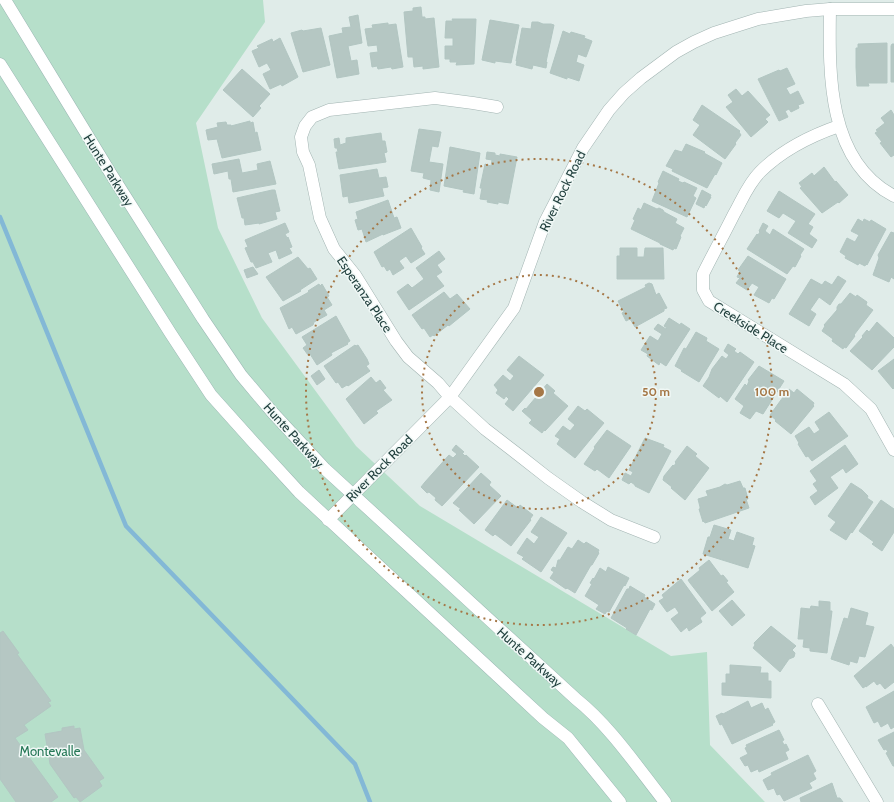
<svg xmlns="http://www.w3.org/2000/svg" width="894" height="802" font-family="Cabin,sans-serif">
	<style>
		.green { fill: #b6dfca }
		.lines { fill: none; stroke-linecap: round; stroke-linejoin: round }
		.stream { stroke: #83b8d6; stroke-width: 4.5 }
		.building { fill: #b5c7c3; stroke: #b2c6c2 }
		.minor-casing { stroke: #a2b4b2; stroke-width: 13 }
		.secondary-casing { stroke: #9db9b5; stroke-width: 13 }
		.minor { stroke: #fff; stroke-width: 12 }
		.secondary { stroke: #fff; stroke-width: 12 }
		.ring { fill: none; stroke: #a57746; stroke-width: 2; stroke-dasharray: 2 4 }
		.labels { text-anchor: middle; stroke-width: 3; stroke-linejoin: round; paint-order: stroke }
		.street-label { font-size: 13px; fill: #1f3e3c; stroke: #f0f8f6 }
		.park-label { font-size: 13px; fill: #267857; stroke: #f0f8f6 }
		.centre { fill: #a57746; stroke: #f0f8f6; stroke-width: 2 }
		.ring-label { font-size: 12px; text-anchor: middle; font-weight: bold; fill: #a57746; stroke: #f0f8f6; stroke-width: 3; stroke-linejoin: round; paint-order: stroke }
	</style>
	<rect width="100%" height="100%" fill="#e0ece9"/>
	<path class="green" d="M0 0H263L265 22 196 123 218 228 262 318 356 446 420 506 671 656 707 652 710 745 765 802H0Z"/>
	<g class="lines">
		<path class="stream" d="M0 217 126 526 355 764 370 802"/>
	</g>
	<g class="building">
		<path d="M421 7 422 17H425V19L434 18 439 67 423 69V66L414 67 413 57H408L404 12 413 11V8Z"/>
		<path d="M358 15 362 43 348 46 351 61 357 60 359 74 337 78 329 36 343 33 342 28 351 27 349 17Z"/>
		<path d="M452 19H476L474 64 456 65 457 62H450V59H445V46H453V38H445L446 21H453Z"/>
		<path d="M490 20 519 25 511 63 495 61V63L482 60Z"/>
		<path d="M532 22H538L543 24H551L554 25 546 62H547L546 68 533 65 532 69 516 65 517 61H516L522 28 531 29Z"/>
		<path d="M388 23V25L396 24 403 67 392 69 391 67 378 69 377 66 372 67 370 53 378 52 377 45 368 46 365 29 373 28 372 25Z"/>
		<path d="M321 28 330 65 303 72 291 33 302 30 303 31Z"/>
		<path d="M563 31 570 34 571 32 585 36 584 38 592 41 586 57 578 54 576 62 584 65 579 81 567 77V79L550 73Z"/>
		<path d="M280 38 298 77 282 86 281 84 270 89 263 74 271 70 267 63 259 67 252 51 259 48 257 46 272 39 273 42Z"/>
		<path d="M887 43V83H868L869 86H857L856 67V48H858V44Z"/>
		<path d="M892 44H894V82H891V46Z"/>
		<path d="M787 68 795 84 786 88 790 95 798 91 804 103 798 105 799 108 791 112 789 109 785 111 788 117 779 121 758 79 779 70 780 71Z"/>
		<path d="M242 69 270 94 259 106 261 108 253 117 223 90Z"/>
		<path d="M736 89 742 96 748 91 770 115 765 119 768 122 766 124 751 137 726 107 733 102 728 95Z"/>
		<path d="M702 105 740 131 739 132 741 135 735 143 736 144 725 159 693 135 700 125 693 120Z"/>
		<path d="M891 110 894 115V155L891 157 880 143 882 142 875 133 878 131 876 130 885 123 881 118Z"/>
		<path d="M250 121V123L253 122 255 133 257 132 261 150 222 158 217 139 208 140 206 130 218 127 217 123 226 122 227 125H231V126Z"/>
		<path d="M419 129 441 132 438 147 432 146 429 162 443 164 439 192 430 190 431 180 423 178 424 173 411 171Z"/>
		<path d="M381 133 382 141H385L387 152 384 153 386 162 339 169 336 152H338L337 148H335L334 139 339 138 340 145 346 143V138Z"/>
		<path d="M686 144 705 152 704 153 722 163 716 175 715 174 707 188 672 171 673 169 666 166 675 150 682 152Z"/>
		<path d="M450 147 480 153 474 194 463 192 464 190 444 186Z"/>
		<path d="M487 152 495 153V155L500 156V154L517 157 508 204 498 202V204L487 202 488 200 480 199 482 188H480L485 164 491 166 492 160 486 159Z"/>
		<path d="M239 159 242 173 258 170 257 164 270 161 276 184 233 192 231 179H229L228 171 214 174 212 164Z"/>
		<path d="M824 167 835 182 836 181 848 195 839 203 838 202 822 213 800 188 802 187 799 183 812 173 814 176Z"/>
		<path d="M377 169 379 178 386 177 388 187 382 188 384 196 349 203 348 196 343 197 340 175Z"/>
		<path d="M663 171 679 179 678 181 683 183 684 182 697 188 693 196 696 198 687 217 652 201 659 183 658 182Z"/>
		<path d="M272 190H275L280 211 275 212 277 219 259 224V223L245 225 244 218H242L237 198Z"/>
		<path d="M702 190 711 195 710 197H711L706 206 705 205 704 208 696 204Z"/>
		<path d="M779 191 815 214 808 224 813 227 809 234 817 240 812 248 788 233 796 221 783 213 779 218 767 211Z"/>
		<path d="M388 200 394 218 397 217 401 228 383 235V234L366 242 362 229 358 230 355 220 358 219 356 212Z"/>
		<path d="M644 203 657 209 659 208 663 210 664 212 677 219 675 223 684 228 680 236 681 237 676 249 674 248 673 250 660 244V243L631 229 635 220 633 219 638 208 641 210Z"/>
		<path d="M858 219 863 222 864 219 870 222 871 220 886 229 867 265 866 264 865 266 859 263 858 265 845 258 846 256 840 252 847 238 855 242 859 235 851 231Z"/>
		<path d="M285 223 289 232 285 234 287 238 288 237 292 247 289 248 292 253 279 259 276 250 268 253 272 262 256 268 253 262H251L245 248 248 247 245 240Z"/>
		<path d="M763 223 768 226 765 231 770 235 773 229 804 249 800 255 801 256 795 267 793 266 787 274 747 249 757 234 758 235 760 232 759 231Z"/>
		<path d="M411 228 422 247 421 248 425 254 411 263 406 256 399 261 404 268 393 275 390 269 387 271 384 266 382 267 374 252Z"/>
		<path d="M891 232 894 233V279L891 277 889 282 873 275 879 258 878 255Z"/>
		<path d="M620 248H637V257H644L645 248H663L664 279H617V256H620Z"/>
		<path d="M439 251 445 259 437 265 442 272 436 276 444 286 409 310 397 292 408 284 412 288 424 279 416 268Z"/>
		<path d="M748 256 786 279 774 299 772 298 769 303 754 295 759 287 752 283 747 290 736 283 740 278 737 277 740 271 738 270Z"/>
		<path d="M298 257 308 269 310 268 317 279 300 290 301 291 283 301 266 277Z"/>
		<path d="M253 267 258 274 247 278 244 270Z"/>
		<path d="M838 276 846 281 830 305 819 297 810 310 816 314 809 326 789 314 811 279 822 285 825 281 832 285Z"/>
		<path d="M649 283 652 284 656 295 659 293 667 308 664 309V311L635 327 630 319 626 321 622 313 625 311H623L618 301 646 287 645 285Z"/>
		<path d="M319 284 320 286 322 284 329 296 327 297 332 305 324 310 327 315 314 322 313 325 296 334 292 327 289 329 280 308 309 292 308 291Z"/>
		<path d="M444 292 450 299 457 294 470 309 449 326 448 325 434 336 433 335 430 337 424 328 422 329 412 315Z"/>
		<path d="M850 293 856 297 857 295 867 302 866 305 873 310 854 335 855 336 846 348 844 347 843 349 832 341 833 339 822 331 825 326 824 325 837 310V307L839 304H841Z"/>
		<path d="M336 316 350 341 347 343 348 344 331 353 332 355 317 365 310 354 308 355 303 348 307 345 302 337Z"/>
		<path d="M669 318 680 325 681 323 690 329 666 366 660 362 659 365 647 356 648 354 641 350 650 336 658 341 662 334 654 329 658 324 666 329 667 328 664 326Z"/>
		<path d="M877 322 894 338V347L872 370 850 351 863 337 862 336 867 330 869 332Z"/>
		<path d="M696 332 707 338 706 341 719 349 699 382 681 371 682 370 675 366 684 348 686 349Z"/>
		<path d="M728 344 736 349 734 351 738 354 740 352 754 362 727 402 720 396 719 398 703 386 709 377 712 369 722 356 726 359 729 355 724 351Z"/>
		<path d="M355 345 356 346 358 345 367 359 369 364 366 366 370 371 348 386 347 385 342 388 338 382 336 383 324 366Z"/>
		<path d="M519 356 544 375 513 411 505 404 509 399 506 396 504 399 496 393 498 390 494 385 503 375 510 381 514 376 507 370Z"/>
		<path d="M894 359V388L893 389 878 371Z"/>
		<path d="M759 366 784 381 763 414 756 411 750 419 740 413 744 406 735 399 745 384 747 386 749 381 748 380Z"/>
		<path d="M319 370 325 379 317 385 311 376Z"/>
		<path d="M371 377 376 383 380 380 386 388 383 390 392 400 376 411 378 413 364 424 346 399Z"/>
		<path d="M547 384 555 391 553 393 568 406 545 431 544 430 542 433 529 423 532 420 522 411 525 408 526 409Z"/>
		<path d="M789 389 794 393 797 389 814 403 813 405 814 406 791 434 775 421 776 420 770 415Z"/>
		<path d="M578 406 585 411 587 409 604 423 575 458 557 444 560 439 555 436 563 426 570 431 575 425 568 419Z"/>
		<path d="M829 412 848 436 812 461 808 456 806 457 798 444 799 443 795 436 809 427 814 434 820 430 815 422Z"/>
		<path d="M607 430 631 446 609 478 597 469 595 471 584 464 595 448 594 447Z"/>
		<path d="M645 438 664 445 663 447 671 451 649 493 635 486V485L631 482 629 484 622 480 625 473 631 476 633 472 629 470Z"/>
		<path d="M456 445 464 452 462 453 465 456 466 455 479 467 442 506 435 500 436 498 429 492 427 493 421 487 425 482 449 455 453 458 457 454 452 450Z"/>
		<path d="M845 445 858 464 846 473 843 468 830 477 838 488 815 505 810 497 818 491 813 484 817 481 810 471Z"/>
		<path d="M687 446 697 454 695 456 709 468 685 500 671 488 672 487 663 480 664 476 673 465 674 466 676 463 675 462Z"/>
		<path d="M481 473 491 482 489 485 501 496 474 524 459 510 461 509 453 503Z"/>
		<path d="M740 481 743 488H745L748 499H746L749 508 705 523 704 521 703 522 699 509H700V507L698 499 708 496 706 491 720 487 725 484 727 485Z"/>
		<path d="M851 483 862 490 868 496 867 498 873 502 852 533 851 532 846 540 830 530 836 522 828 516Z"/>
		<path d="M507 500 518 508 520 505 533 515 530 519 531 520 511 546 495 534 493 536 485 530Z"/>
		<path d="M881 500 894 509V532L882 551 872 544 874 542 859 531Z"/>
		<path d="M541 517 567 533 541 572 522 559 524 557 517 553 527 538 534 544 539 537 531 532Z"/>
		<path d="M714 525 731 530 728 539 734 541 737 532 754 538 752 545 755 546 748 568 703 554 708 537H710Z"/>
		<path d="M578 540 584 544 586 542 599 550 598 552 599 553 592 565H591L575 593 567 588 566 589 550 578 554 572 551 570 553 567 556 568 558 560H560L568 547 572 549Z"/>
		<path d="M709 560 721 576 723 575 728 581 726 582 734 592 712 611 690 583 688 580 700 570 699 568Z"/>
		<path d="M608 567 629 578 625 586 624 585 609 612 607 611 605 614 596 609 599 605 585 596 592 584 590 583 593 578 594 579 600 568 606 572Z"/>
		<path d="M681 579 706 613 700 618 702 622 689 631 687 627 681 632 671 619 679 613 675 607 667 612 659 601 664 598 662 595Z"/>
		<path d="M630 586 645 595 644 597 655 604 652 610 650 609 636 635 626 629 627 628 611 618 627 589H629Z"/>
		<path d="M732 600 745 615 732 626 719 611Z"/>
		<path d="M819 601 830 602V611H832L827 653 810 651V648L803 647 804 639H798L801 608 810 609 811 606 819 607Z"/>
		<path d="M851 608 868 613 865 625 874 627 865 657 859 656 857 663 850 661 849 665 831 659 844 618 848 619Z"/>
		<path d="M771 626 796 646 792 650 795 653 794 657 789 659 780 672 753 648 755 645 754 643Z"/>
		<path d="M3 631 19 653 17 654 51 701 48 702 51 706 24 725 28 730 15 738 58 797 51 802H16L0 779V633Z"/>
		<path d="M891 644 894 648V682L885 689 880 683 877 685 874 681 866 687V686L863 688 854 676Z"/>
		<path d="M730 665 761 667 760 673H768V681H771V698L722 695V683H726V674H730Z"/>
		<path d="M894 691V727L891 729 888 723 881 727 878 721 874 723 866 707Z"/>
		<path d="M748 701 751 708 762 703 765 710 768 708 775 722 772 724 773 725 732 744 722 724 720 725 716 716 722 713 723 714Z"/>
		<path d="M74 726V729L80 728 84 750 104 778 99 781 102 786 80 802 76 797 74 798 50 764 45 734 62 731V728Z"/>
		<path d="M779 730 784 740 782 741 784 745 786 744 789 750 785 752 788 759 759 772 758 769 751 772 748 765 745 766 740 758 748 754 745 748 747 747 746 745Z"/>
		<path d="M894 732V766H893L886 753 888 752 886 749 884 750 878 740Z"/>
		<path d="M808 755 816 771 813 773 816 779 809 783 812 788 784 801 780 794 777 795 774 788 768 790 763 780 772 775 771 773Z"/>
		<path d="M832 783 837 798H840L843 802H801L800 798Z"/>
	</g>
	<g class="lines">
		<defs>
			<g id="minor">
				<path d="M830 9C829 74 827 161 894 196"/>
				<path d="M497 107 473 103 435 98 329 110 312 117 305 126 301 137 303 152 309 165 320 218 334 249 355 275 396 341 408 357 438 383 450 397 485 429 520 456 548 478 582 502 611 520 654 537"/>
				<path d="M839 126C810 136 782 150 760 172 748 184 742 200 734 214 724 234 713 254 703 274V290L709 301 844 384 871 409 894 450"/>
				<path d="M328 520 450 397 514 308 545 222 583 148 609 110 624 93 641 78 676 52 694 42 714 33 758 19 806 11 830 9H894"/>
				<path d="M818 704 877 802"/>
			</g>
			<g id="secondary">
				<path d="M5 0 111 174 203 319 241 375 273 413 325 469 576 699C610 726 638 768 665 802"/>
				<path d="M0 64 171 334 211 395 254 443 299 492 543 718 568 738 620 802"/>
			</g>
		</defs>
		<use href="#minor" class="minor-casing"/>
		<use href="#secondary" class="secondary-casing"/>
		<use href="#minor" class="minor"/>
		<use href="#secondary" class="secondary"/>
	</g>
	<g class="ring">
		<circle cx="539" cy="392" r="117"/>
		<circle cx="539" cy="392" r="233"/>
	</g>
	<g class="labels">
		<g class="street-label">
			<text transform="translate(109 170) rotate(58)" y="5">Hunte Parkway</text>
			<text transform="translate(562 191) rotate(-64)" y="5">River Rock Road</text>
			<text transform="translate(365 294) rotate(56)" y="5">Esperanza Place</text>
			<text transform="translate(751 327) rotate(32)" y="5">Creekside Place</text>
			<text transform="translate(294 435) rotate(48)" y="5">Hunte Parkway</text>
			<text transform="translate(379 468) rotate(-45)" y="5">River Rock Road</text>
			<text transform="translate(530 657) rotate(42)" y="5">Hunte Parkway</text>
		</g>
		<g class="park-label">
			<text x="50" y="756">Montevalle</text>
		</g>
	</g>
	<circle cx="539" cy="392" r="6" class="centre"/>
	<g class="ring-label">
		<text x="656" y="396">50 m</text>
		<text x="772" y="396">100 m</text>
	</g>
</svg>
